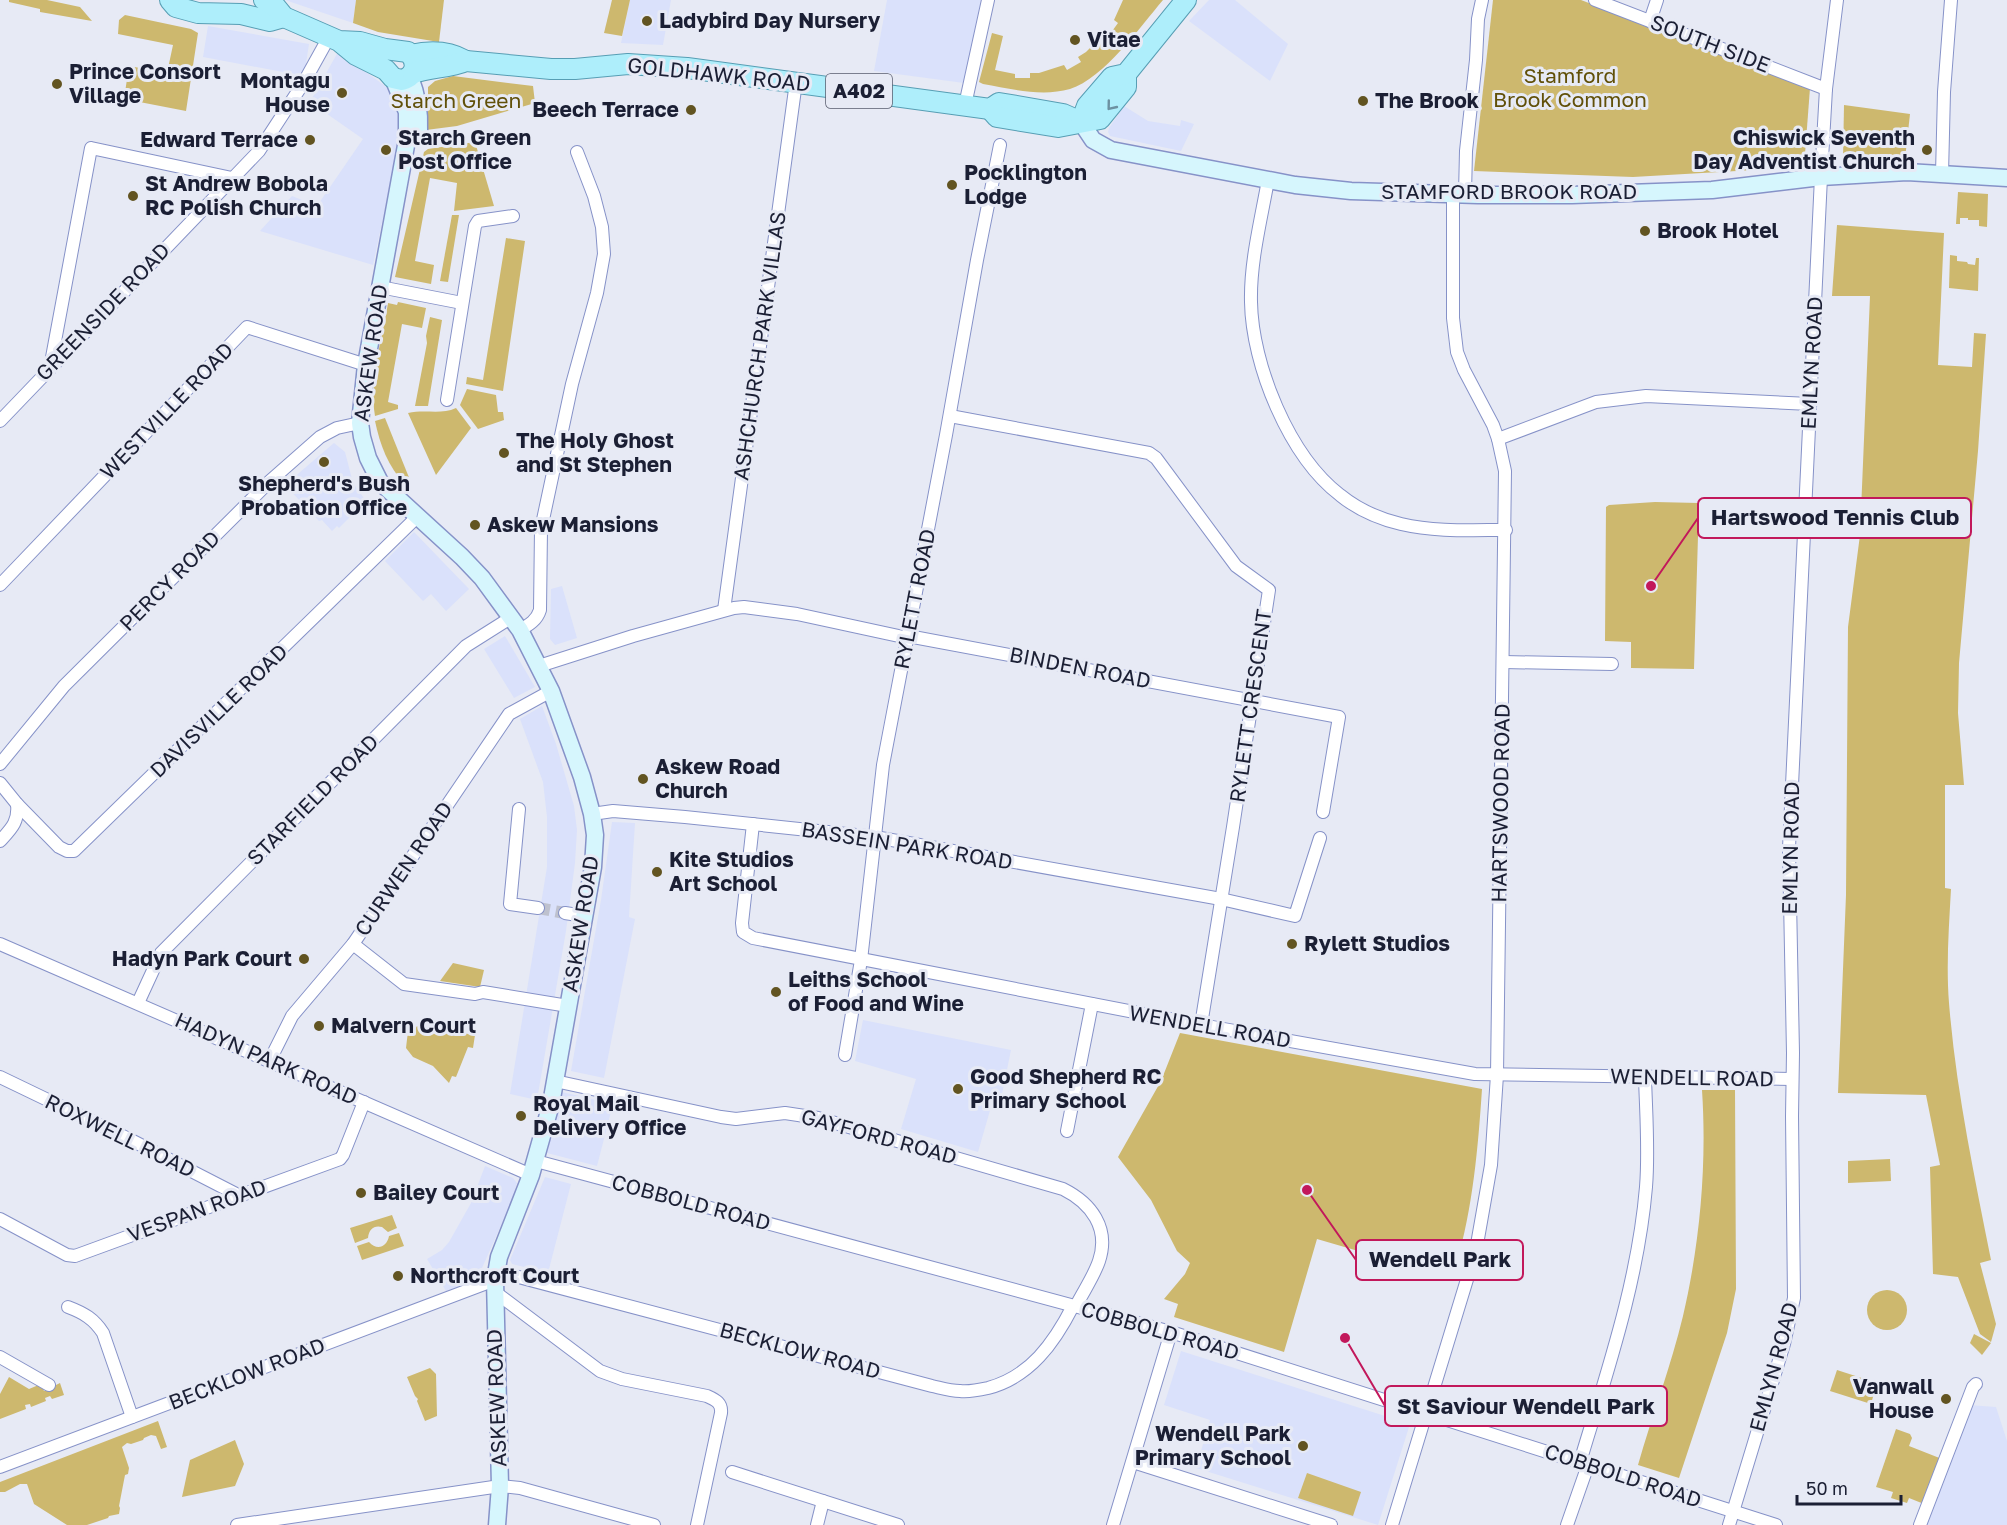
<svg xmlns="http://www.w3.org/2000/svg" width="2007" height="1525" font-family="'Golos Text',sans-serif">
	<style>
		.built { fill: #dae1fb }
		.green { fill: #cdb86e }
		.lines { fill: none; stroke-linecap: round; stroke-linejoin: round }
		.minor-tunnel { stroke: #bec1ce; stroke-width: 12; stroke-dasharray: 12 6; stroke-linecap: butt }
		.minor-casing { stroke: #8692c8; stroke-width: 14 }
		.secondary-casing { stroke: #8692c8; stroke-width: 19 }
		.primary-casing { stroke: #579eb4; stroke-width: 22 }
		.minor { stroke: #fff; stroke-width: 12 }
		.secondary { stroke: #d6f6fd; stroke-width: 16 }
		.primary { stroke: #aeeefb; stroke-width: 20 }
		.oneway { stroke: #6c91a1 }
		.poi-dot { fill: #625421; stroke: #e7eaf5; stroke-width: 2 }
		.labels { text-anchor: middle; stroke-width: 6; stroke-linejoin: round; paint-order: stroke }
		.shield { fill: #e7eaf5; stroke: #585c6e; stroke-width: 1.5 }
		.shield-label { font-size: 20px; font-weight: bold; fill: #1b1f34 }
		.poi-label { font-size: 21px; font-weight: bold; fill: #1b1f34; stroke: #e7eaf5; text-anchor: start }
		.street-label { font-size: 21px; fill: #1b1f34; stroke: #e7eaf5 }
		.park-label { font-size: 21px; fill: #615009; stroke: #e7eaf5 }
		.leader { fill: none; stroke: #c2185b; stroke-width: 2 }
		.callout-dot { fill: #c2185b; stroke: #e7eaf5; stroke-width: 2 }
		.callout { fill: #e7eaf5; stroke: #c2185b; stroke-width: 2 }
		.callout-label { font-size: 22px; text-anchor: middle; font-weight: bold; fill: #1b1f34 }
	</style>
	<rect width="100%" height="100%" fill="#e7eaf5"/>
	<g class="built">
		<path d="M285 0H356L353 23Z"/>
		<path d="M630 0H671L663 45 621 43Z"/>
		<path d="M887 0H981L964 83 874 71Z"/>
		<path d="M1209 0H1235L1288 44 1270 81 1189 21Z"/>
		<path d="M208 26 309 44 304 76 203 57Z"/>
		<path d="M338 52 388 88 399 101 402 128 373 265 260 231 292 196 317 206 363 139 310 102Z"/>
		<path d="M1124 106 1148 121 1180 126 1181 120 1194 124 1181 151 1110 136 1108 132 1109 128Z"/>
		<path d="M334 443 345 452 353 483 366 501 339 528 337 526 332 531 322 520 319 521 285 485Z"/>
		<path d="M414 532 469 589 446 611 431 594 423 601 385 561Z"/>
		<path d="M562 586 577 638 555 645 550 639 551 589Z"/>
		<path d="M505 636 535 687 514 698 484 649Z"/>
		<path d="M542 706 556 744 574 806 577 830 575 863 566 931 537 1100 510 1094 547 867V817L543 782 520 719Z"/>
		<path d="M612 822 635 823 629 917 635 919 604 1078 571 1071 601 900Z"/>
		<path d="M863 1020 1011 1050 1001 1099 991 1107 978 1152 901 1129 916 1079 855 1061Z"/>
		<path d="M562 1092 613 1104 597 1166 547 1153Z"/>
		<path d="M485 1166 513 1178 517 1183 511 1203 478 1277 473 1281 446 1291 427 1259 442 1250 449 1242 471 1203Z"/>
		<path d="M545 1177 571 1184 548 1273 512 1264 510 1260Z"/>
		<path d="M1181 1351 1410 1424 1378 1525 1196 1468 1210 1420 1164 1405Z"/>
		<path d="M1969 1405 1996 1407 2007 1441V1525H1923Z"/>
	</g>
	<g class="green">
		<path d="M9 0H47L80 7 92 21 40 12V9L9 2Z"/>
		<path d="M356 0H444L439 42 378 32 353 23Z"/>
		<path d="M612 0H630L622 36 604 33Z"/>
		<path d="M1123 0H1163C1140 27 1104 78 1070 89 1042 97 1011 89 983 84L979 82 992 33 1003 36 995 70 1015 74V78H1030V73H1039L1064 65 1067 70 1081 62 1078 57 1086 52 1106 32 1110 34 1118 23 1114 20Z"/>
		<path d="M1493 0H1581L1810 88 1804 167 1633 177 1474 171Z"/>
		<path d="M125 15 191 29 198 33 186 111 124 99 129 66 167 73 173 45 118 34 119 20Z"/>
		<path d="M453 76 533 86 535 103 457 126 426 130 428 124V87L435 81Z"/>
		<path d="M1844 105 1910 114 1905 159 1843 160Z"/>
		<path d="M475 142 494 206 454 211 457 183 430 178 415 261 434 265 431 284 395 277 424 152 428 149Z"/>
		<path d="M1958 192 1988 194 1987 227 1979 226V220H1968V218H1960V224H1956Z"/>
		<path d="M452 215H459L448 282 440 281Z"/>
		<path d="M1837 225 1944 233 1938 365 1972 367 1974 333 1986 334 1978 451 1959 663 1958 713 1964 785H1945V888L1951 889C1949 926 1946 965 1949 1003 1956 1090 1974 1174 1991 1260L1980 1263 1996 1324 1991 1342 1980 1334 1958 1277 1933 1274 1930 1167 1940 1165 1926 1095 1838 1093 1846 895 1848 627 1860 535 1870 296H1832Z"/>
		<path d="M506 238 525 241 503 391 466 384 467 377 483 380Z"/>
		<path d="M1950 255 1957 256V261L1967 262 1968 264 1975 265 1976 258H1979L1978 291 1949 288Z"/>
		<path d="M398 302 426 308 422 328 402 324 388 402 398 405V409L375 416C369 379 382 340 388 303L397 305Z"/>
		<path d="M430 317 442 320 428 406H415L427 343 426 336Z"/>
		<path d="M467 389 496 395 498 412H503L504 420 478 429 460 405Z"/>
		<path d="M456 408 471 428 436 475 408 413C425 409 441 415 456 408Z"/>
		<path d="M385 418 410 480 405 485C388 466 380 445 375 421Z"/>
		<path d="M1655 502 1699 503 1694 669 1631 668V642L1605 641 1606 507 1609 505Z"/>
		<path d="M453 963 484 970 480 987 440 981Z"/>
		<path d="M417 1026 475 1035 473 1048 468 1047 456 1077 452 1076 449 1083 433 1066 413 1057 406 1048 408 1031H414Z"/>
		<path d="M1180 1033 1482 1089C1478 1148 1473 1208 1456 1265L1424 1257 1420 1269 1317 1239 1284 1352 1174 1317 1178 1304 1164 1299 1185 1274 1190 1263 1177 1251 1151 1200 1118 1157 1161 1081Z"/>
		<path d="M1702 1090H1735L1736 1289 1727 1333 1679 1478 1638 1465C1652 1416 1671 1366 1683 1316 1700 1243 1707 1165 1702 1090Z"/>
		<path d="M1890 1159 1891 1181 1848 1183V1161Z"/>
		<path d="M392 1215 397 1228 388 1232 382 1227C374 1225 369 1229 368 1238L355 1243 350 1228Z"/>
		<path d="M399 1233 404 1246 362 1260 357 1246 369 1242C377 1251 387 1247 389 1236Z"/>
		<circle cx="1887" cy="1310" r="20"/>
		<path d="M1974 1334 1991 1343 1982 1355 1970 1343Z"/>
		<path d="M430 1368 436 1374 437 1416 425 1421 417 1401 418 1399 415 1396 407 1377Z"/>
		<path d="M1837 1370 1877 1383 1871 1404 1830 1391Z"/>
		<path d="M9 1377 29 1389 41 1384 44 1391 60 1383 64 1395 52 1399 50 1396 45 1398 46 1401 31 1407 30 1404 25 1405 26 1409 0 1419V1394Z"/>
		<path d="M158 1421 167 1447 161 1449 156 1436 151 1435 144 1438 143 1440 131 1444 127 1443 122 1447 129 1468 128 1474 125 1475 119 1506 120 1508 119 1514 109 1516 108 1518 87 1525H67L34 1504 27 1484H20L5 1492H0V1482Z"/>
		<path d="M1896 1429 1910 1434 1912 1438 1909 1446 1942 1459 1924 1504 1909 1498 1907 1503 1891 1498 1893 1492 1876 1487Z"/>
		<path d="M235 1440 244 1464 235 1486 182 1497 190 1460Z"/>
		<path d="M1307 1473 1361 1492 1353 1516 1298 1498Z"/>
	</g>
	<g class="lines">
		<path class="minor-tunnel" d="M538 908 565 913"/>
		<defs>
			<g id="minor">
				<path d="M1595 0 1826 89"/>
				<path d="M1650 21 1657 0"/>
				<path d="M965 105 988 0"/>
				<path d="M1942 174 1944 92 1951 0"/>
				<path d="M1268 180C1261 220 1250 262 1251 302 1252 365 1289 456 1340 495 1357 509 1380 519 1401 524 1435 532 1471 530 1506 530"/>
				<path d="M1465 194 1466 151 1476 60 1478 19 1482 0"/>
				<path d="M380 287 462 303"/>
				<path d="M50 368 91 148 232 178"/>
				<path d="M447 400 475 226 478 221 513 216"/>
				<path d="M950 416 1149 453 1156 458 1236 566 1269 590 1233 827 1201 1025"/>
				<path d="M0 421 259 151 304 82 329 37"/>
				<path d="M1498 439 1596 402 1646 396 1810 404"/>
				<path d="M0 585 247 327 366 365"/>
				<path d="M724 610 796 82"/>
				<path d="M520 630C529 625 537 620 540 610L541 529 572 384 597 293 604 254 602 227 594 196 577 152"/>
				<path d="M908 636 1339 717 1323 812"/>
				<path d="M1504 662 1612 664"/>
				<path d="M539 666 633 636 734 608 744 607 797 614 908 638"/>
				<path d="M0 764 64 686 270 481 320 437 337 428 360 423"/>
				<path d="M0 783 17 804 59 847 67 851H74L417 517"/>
				<path d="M519 809 510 904 538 908"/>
				<path d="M592 814 613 811 685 817 875 837 1221 899 1295 916 1320 838"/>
				<path d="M753 824 742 923 743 932 753 938 1201 1025 1475 1074 1792 1079"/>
				<path d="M0 841C11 829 19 822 17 804"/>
				<path d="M565 913 584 916"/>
				<path d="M0 944 531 1175"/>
				<path d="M353 944 404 984 475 994 483 992 568 1006"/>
				<path d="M138 1003 161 953 466 646 512 617"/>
				<path d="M845 1055 861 960 883 765 946 435 977 260 1000 145"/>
				<path d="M269 1062 292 1016 353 944 509 714 551 691"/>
				<path d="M0 1077 133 1141 240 1196"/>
				<path d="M555 1081 721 1117 736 1119 785 1113 818 1118 1063 1189C1091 1203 1110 1228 1099 1261 1094 1276 1083 1292 1076 1306"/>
				<path d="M1067 1131 1092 1004"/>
				<path d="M536 1161 1171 1332 1776 1525"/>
				<path d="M0 1219 67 1255 75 1256 340 1159 343 1155 364 1102"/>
				<path d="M496 1271 932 1386C941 1388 950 1391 960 1391 969 1392 979 1390 988 1388 1030 1377 1054 1343 1073 1306"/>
				<path d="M495 1292 600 1371 622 1379 707 1396C716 1400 722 1403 721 1413L697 1525"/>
				<path d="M68 1307C84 1313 94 1319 103 1333L132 1417"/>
				<path d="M0 1357 49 1385"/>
				<path d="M1133 1462 1331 1525"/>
				<path d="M1580 1462C1607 1372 1638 1282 1646 1187 1649 1151 1646 1113 1645 1077"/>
				<path d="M0 1467 495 1280"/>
				<path d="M732 1472 898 1525"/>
				<path d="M237 1525 500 1486 520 1488 654 1525"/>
				<path d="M817 1525 823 1501"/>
				<path d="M1113 1525 1171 1332"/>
				<path d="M1392 1525 1476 1250 1491 1165 1497 1075 1505 471 1498 439 1493 425 1464 370 1457 352 1453 318V194"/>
				<path d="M1567 1525 1588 1465"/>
				<path d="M1729 1525 1784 1344 1794 1298 1792 1116 1793 1053 1789 848 1821 177 1826 89 1837 0"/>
				<path d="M1920 1525 1973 1387 1976 1384"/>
			</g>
			<g id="secondary">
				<path d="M410 77C417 95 420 110 419 130L414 133"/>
				<path d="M393 78 407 112V140L366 365 360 423 362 437 368 458 380 482 462 557 482 578 520 630 551 691 582 777 592 814 595 835 593 867 551 1104 531 1175 499 1257 495 1280 500 1486 497 1525"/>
				<path d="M1081 122 1093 140 1111 150 1295 185 1351 191 1478 195H1572L1712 190 1821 177 1907 172 2007 178"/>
			</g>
			<g id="primary">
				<path d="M170 0 176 7 198 13 241 14 270 21 284 17"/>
				<path d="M264 0 275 6 284 17 339 41 356 55 386 70 393 78 402 80C416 76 419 62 408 52L385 49 360 42 339 41"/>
				<path d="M411 55C428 51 448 51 464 60"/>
				<path d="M413 73C431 67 449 68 466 61L551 69H575L628 64 687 68 990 109 999 103 1063 114 1081 122"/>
				<path d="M990 109 997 117 1058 127 1100 119 1126 87V74"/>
				<path d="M1081 122 1087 106 1112 77 1126 74 1186 0"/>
			</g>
		</defs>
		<use href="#minor" class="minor-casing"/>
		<use href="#secondary" class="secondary-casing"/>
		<use href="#primary" class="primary-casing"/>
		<use href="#minor" class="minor"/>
		<use href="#secondary" class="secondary"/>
		<use href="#primary" class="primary"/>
	</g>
	<defs><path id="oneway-chevron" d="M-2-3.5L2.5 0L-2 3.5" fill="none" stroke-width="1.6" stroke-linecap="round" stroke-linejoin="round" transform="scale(1.5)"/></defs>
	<use class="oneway" href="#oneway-chevron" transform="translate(1111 106) rotate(129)"/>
	<g class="poi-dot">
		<circle cx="647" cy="21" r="6"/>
		<circle cx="1075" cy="40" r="6"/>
		<circle cx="57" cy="84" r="6"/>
		<circle cx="342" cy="93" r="6"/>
		<circle cx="1363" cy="101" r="6"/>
		<circle cx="691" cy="110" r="6"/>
		<circle cx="310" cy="140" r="6"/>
		<circle cx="386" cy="150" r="6"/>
		<circle cx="1927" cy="150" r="6"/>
		<circle cx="952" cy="185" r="6"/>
		<circle cx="133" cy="196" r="6"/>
		<circle cx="1645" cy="231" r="6"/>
		<circle cx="504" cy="453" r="6"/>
		<circle cx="324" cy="462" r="6"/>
		<circle cx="475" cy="525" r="6"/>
		<circle cx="643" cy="779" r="6"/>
		<circle cx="657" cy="872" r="6"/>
		<circle cx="1292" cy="944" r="6"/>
		<circle cx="304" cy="959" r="6"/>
		<circle cx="776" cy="992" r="6"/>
		<circle cx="319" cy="1026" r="6"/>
		<circle cx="958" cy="1089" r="6"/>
		<circle cx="521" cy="1116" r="6"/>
		<circle cx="361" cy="1193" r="6"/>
		<circle cx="398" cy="1276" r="6"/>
		<circle cx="1946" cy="1399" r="6"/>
		<circle cx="1303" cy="1446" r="6"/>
	</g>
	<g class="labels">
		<rect class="shield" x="826" y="74" width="66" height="34" rx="4.5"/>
		<g class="shield-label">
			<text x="859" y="98">A402</text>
		</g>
		<g class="poi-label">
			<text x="659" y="28">Ladybird Day Nursery</text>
			<text x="1087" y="47">Vitae</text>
			<text x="69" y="79">Prince Consort<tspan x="69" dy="24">Village</tspan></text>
			<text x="330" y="88" text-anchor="end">Montagu<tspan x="330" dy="24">House</tspan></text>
			<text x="1375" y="108">The Brook</text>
			<text x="679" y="117" text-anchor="end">Beech Terrace</text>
			<text x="398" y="145">Starch Green<tspan x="398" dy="24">Post Office</tspan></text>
			<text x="1915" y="145" text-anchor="end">Chiswick Seventh<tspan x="1915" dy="24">Day Adventist Church</tspan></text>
			<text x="298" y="147" text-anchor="end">Edward Terrace</text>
			<text x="964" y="180">Pocklington<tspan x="964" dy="24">Lodge</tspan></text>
			<text x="145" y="191">St Andrew Bobola<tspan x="145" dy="24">RC Polish Church</tspan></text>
			<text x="1657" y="238">Brook Hotel</text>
			<text x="516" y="448">The Holy Ghost<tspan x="516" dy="24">and St Stephen</tspan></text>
			<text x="324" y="491" text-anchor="middle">Shepherd's Bush<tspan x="324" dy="24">Probation Office</tspan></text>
			<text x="487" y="532">Askew Mansions</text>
			<text x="655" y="774">Askew Road<tspan x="655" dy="24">Church</tspan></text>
			<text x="669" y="867">Kite Studios<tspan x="669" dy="24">Art School</tspan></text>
			<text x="1304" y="951">Rylett Studios</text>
			<text x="292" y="966" text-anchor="end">Hadyn Park Court</text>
			<text x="788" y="987">Leiths School<tspan x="788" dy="24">of Food and Wine</tspan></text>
			<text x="331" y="1033">Malvern Court</text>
			<text x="970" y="1084">Good Shepherd RC<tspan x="970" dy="24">Primary School</tspan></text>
			<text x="533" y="1111">Royal Mail<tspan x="533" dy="24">Delivery Office</tspan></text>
			<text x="373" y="1200">Bailey Court</text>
			<text x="410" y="1283">Northcroft Court</text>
			<text x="1934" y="1394" text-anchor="end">Vanwall<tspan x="1934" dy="24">House</tspan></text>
			<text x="1291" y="1441" text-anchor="end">Wendell Park<tspan x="1291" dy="24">Primary School</tspan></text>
		</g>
		<g class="street-label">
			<text transform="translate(1710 44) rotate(21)" y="7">SOUTH SIDE</text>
			<text transform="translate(719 75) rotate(6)" y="7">GOLDHAWK ROAD</text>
			<text x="1509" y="199">STAMFORD BROOK ROAD</text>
			<text transform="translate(103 312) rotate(-46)" y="7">GREENSIDE ROAD</text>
			<text transform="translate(760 346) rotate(-82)" y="7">ASHCHURCH PARK VILLAS</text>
			<text transform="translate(371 353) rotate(-82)" y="7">ASKEW ROAD</text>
			<text transform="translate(1812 363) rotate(-87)" y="7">EMLYN ROAD</text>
			<text transform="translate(167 411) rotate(-46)" y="7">WESTVILLE ROAD</text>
			<text transform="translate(170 581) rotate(-45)" y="7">PERCY ROAD</text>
			<text transform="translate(915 599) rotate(-79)" y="7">RYLETT ROAD</text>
			<text transform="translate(1080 668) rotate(11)" y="7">BINDEN ROAD</text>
			<text transform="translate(1251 706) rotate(-82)" y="7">RYLETT CRESCENT</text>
			<text transform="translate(219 711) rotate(-44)" y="7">DAVISVILLE ROAD</text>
			<text transform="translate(313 800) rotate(-45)" y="7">STARFIELD ROAD</text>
			<text transform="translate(1501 803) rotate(-89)" y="7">HARTSWOOD ROAD</text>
			<text transform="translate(907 846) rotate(9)" y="7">BASSEIN PARK ROAD</text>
			<text transform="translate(1791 848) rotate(-89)" y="7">EMLYN ROAD</text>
			<text transform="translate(404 869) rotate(-56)" y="7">CURWEN ROAD</text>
			<text transform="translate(581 924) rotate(-81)" y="7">ASKEW ROAD</text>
			<text transform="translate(1210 1027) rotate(10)" y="7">WENDELL ROAD</text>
			<text transform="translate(266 1059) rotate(24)" y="7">HADYN PARK ROAD</text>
			<text transform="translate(1692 1078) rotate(1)" y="7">WENDELL ROAD</text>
			<text transform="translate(120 1136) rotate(26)" y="7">ROXWELL ROAD</text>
			<text transform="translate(879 1137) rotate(15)" y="7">GAYFORD ROAD</text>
			<text transform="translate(691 1203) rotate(15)" y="7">COBBOLD ROAD</text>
			<text transform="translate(197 1211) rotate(-20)" y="7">VESPAN ROAD</text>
			<text transform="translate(1160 1331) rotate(16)" y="7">COBBOLD ROAD</text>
			<text transform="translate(800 1351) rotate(15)" y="7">BECKLOW ROAD</text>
			<text transform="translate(1774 1367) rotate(-75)" y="7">EMLYN ROAD</text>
			<text transform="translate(247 1374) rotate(-21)" y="7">BECKLOW ROAD</text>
			<text transform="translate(497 1398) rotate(-92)" y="7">ASKEW ROAD</text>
			<text transform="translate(1623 1476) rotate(18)" y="7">COBBOLD ROAD</text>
		</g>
		<g class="park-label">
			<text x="1570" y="83">Stamford<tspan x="1570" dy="24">Brook Common</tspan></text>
			<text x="456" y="108">Starch Green</text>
		</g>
	</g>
	<path class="leader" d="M1651 586L1698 518M1307 1190L1356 1260M1345 1338L1385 1406"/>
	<g class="callout-dot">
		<circle cx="1651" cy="586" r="6"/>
		<circle cx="1307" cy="1190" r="6"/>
		<circle cx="1345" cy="1338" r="6"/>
	</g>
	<g class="callout">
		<rect x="1698" y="498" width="273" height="40" rx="6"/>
		<rect x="1356" y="1240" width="167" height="40" rx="6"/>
		<rect x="1385" y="1386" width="282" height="40" rx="6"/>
	</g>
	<g class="callout-label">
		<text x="1835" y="525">Hartswood Tennis Club</text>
		<text x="1440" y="1267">Wendell Park</text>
		<text x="1526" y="1414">St Saviour Wendell Park</text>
	</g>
	<path d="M1797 1495v9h104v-9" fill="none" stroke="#1b1f34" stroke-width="3"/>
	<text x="1806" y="1495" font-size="18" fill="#1b1f34" stroke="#e7eaf5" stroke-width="4.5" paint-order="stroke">50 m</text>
</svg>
